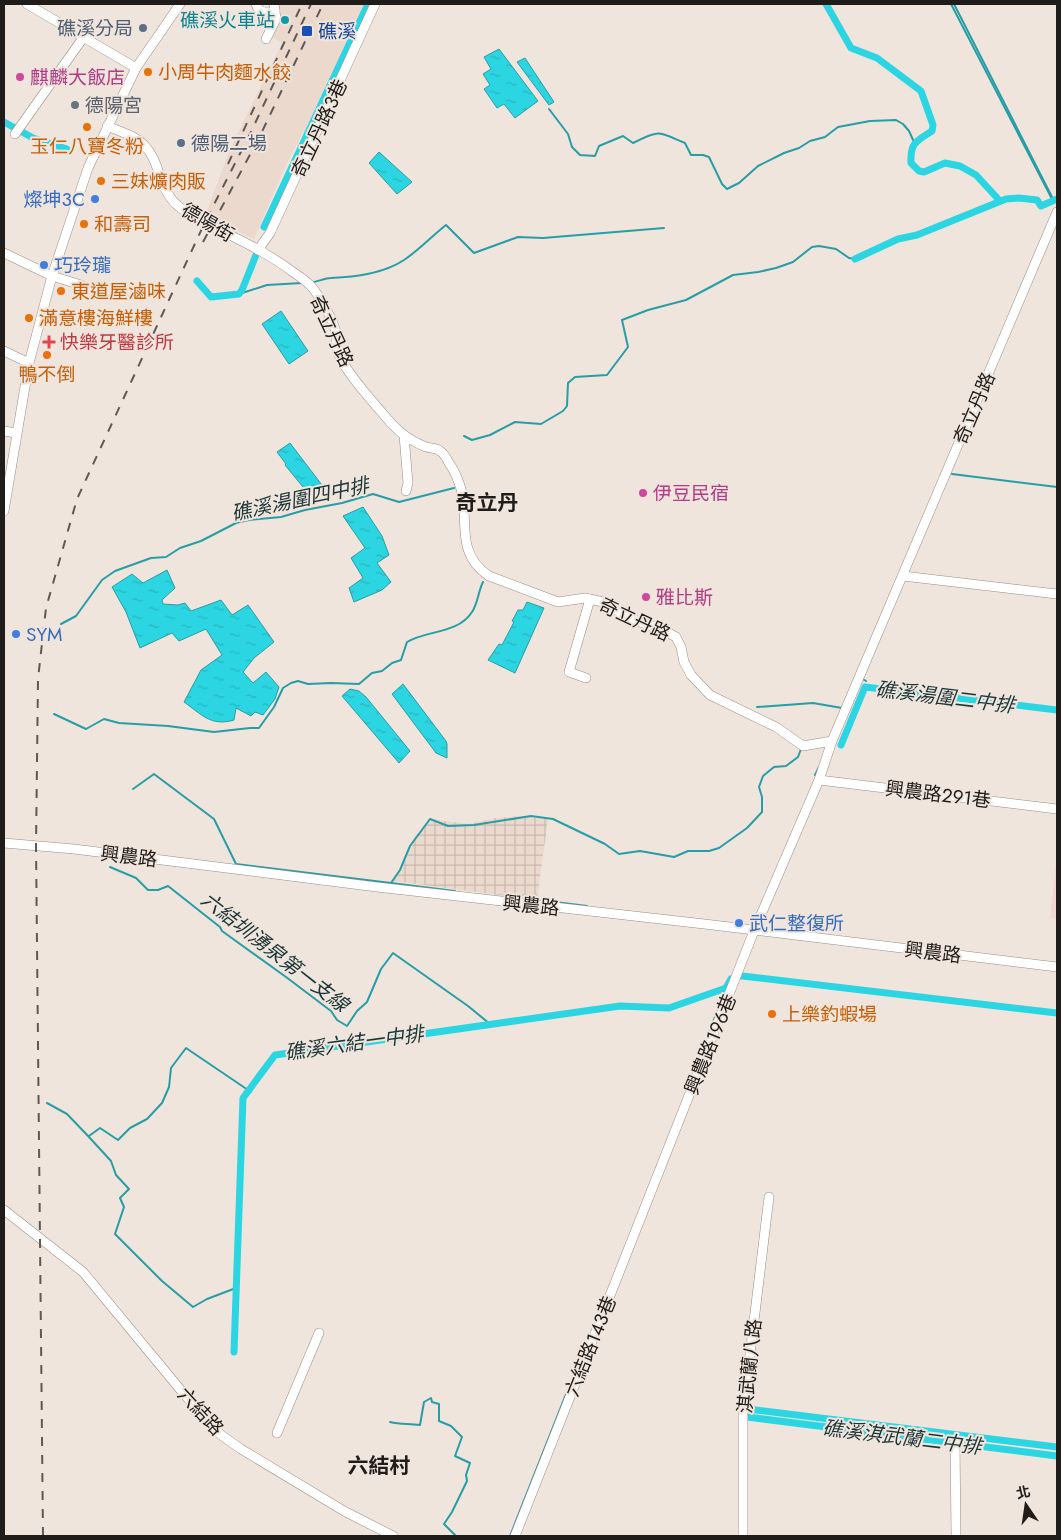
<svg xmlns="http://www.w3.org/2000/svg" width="1061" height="1540" font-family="Jost,'Noto Sans TC',sans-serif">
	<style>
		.commercial { fill: #f1d6d3 }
		.industrial { fill: url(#industrial-grid) }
		.built { fill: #ebd9cd }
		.water { fill: url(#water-ripples); stroke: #279ea5 }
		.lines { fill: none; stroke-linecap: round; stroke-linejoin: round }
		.stream { stroke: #279ea5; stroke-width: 2 }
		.canal { stroke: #2bd5e1; stroke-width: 7 }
		.minor-casing { stroke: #978d86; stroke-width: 10 }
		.minor { stroke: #fff; stroke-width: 9 }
		.rail { stroke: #5f5955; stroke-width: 2; stroke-dasharray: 9 9; stroke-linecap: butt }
		.culture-dot { fill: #0f9aa8; stroke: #f0e5dd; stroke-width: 2 }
		.service-dot { fill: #5c6f8a; stroke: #f0e5dd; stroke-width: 2 }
		.transit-dot { fill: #1a4fb4; stroke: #f0e5dd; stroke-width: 2 }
		.food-dot { fill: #e8710a; stroke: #f0e5dd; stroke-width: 2 }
		.hotel-dot { fill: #d1479c; stroke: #f0e5dd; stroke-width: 2 }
		.worship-dot { fill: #6b7280; stroke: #f0e5dd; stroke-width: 2 }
		.shop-dot { fill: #3f7fe0; stroke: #f0e5dd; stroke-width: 2 }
		.health-dot { fill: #e0444e; stroke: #f0e5dd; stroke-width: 2 }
		.labels { text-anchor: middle; stroke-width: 4; stroke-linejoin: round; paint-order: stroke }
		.culture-label { font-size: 19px; fill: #0d838f; stroke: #f0e5dd; text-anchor: end }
		.service-label { font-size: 19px; fill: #4e5e75; stroke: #f0e5dd; text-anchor: end }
		.transit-label { font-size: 19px; fill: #164399; stroke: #f0e5dd; text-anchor: start }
		.food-label { font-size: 19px; fill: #c56008; stroke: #f0e5dd; text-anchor: start }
		.hotel-label { font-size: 19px; fill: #b23c85; stroke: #f0e5dd; text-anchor: start }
		.worship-label { font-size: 19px; fill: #5b616d; stroke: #f0e5dd; text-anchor: start }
		.street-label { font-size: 19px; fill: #1f1c19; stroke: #f0e5dd }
		.shop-label { font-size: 19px; fill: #366cbe; stroke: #f0e5dd; text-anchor: start }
		.health-label { font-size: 19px; fill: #be3a42; stroke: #f0e5dd; text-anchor: start }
		.water-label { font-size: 20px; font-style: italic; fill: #1d3739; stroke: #f0e5dd }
		.quarter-label { font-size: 21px; font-weight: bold; fill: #1f1c19; stroke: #f0e5dd }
	</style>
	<defs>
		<pattern id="industrial-grid" width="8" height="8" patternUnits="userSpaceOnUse" patternTransform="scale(1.25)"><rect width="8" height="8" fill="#ebd9cd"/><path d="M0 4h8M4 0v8" fill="none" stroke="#c9baaf"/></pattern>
		<pattern id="water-ripples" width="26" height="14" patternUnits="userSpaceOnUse" patternTransform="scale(1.25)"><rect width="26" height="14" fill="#2bd5e1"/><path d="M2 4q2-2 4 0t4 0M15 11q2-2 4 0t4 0" fill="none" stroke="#26b6c0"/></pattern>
	</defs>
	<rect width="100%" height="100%" fill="#f0e5dd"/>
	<path class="commercial" d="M1057 856V919L1050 918Z"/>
	<path class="industrial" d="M522 816 548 819 537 900 394 881 405 862 414 838 430 819 468 824 496 818Z"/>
	<path class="built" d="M279 4H365L319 103 286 165 254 239 205 216 230 149 282 43 271 37 279 19Z"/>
	<g class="water">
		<path d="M499 49 538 101 515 118 504 104 497 108 484 89 490 85 483 74 491 69 484 57Z"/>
		<path d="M525 58 554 102 549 105 517 62Z"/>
		<path d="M379 152 412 182 397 194 369 163Z"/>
		<path d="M281 311 308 351 289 364 262 324Z"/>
		<path d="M290 443 325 489 312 498 285 465 286 464 277 452Z"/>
		<path d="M363 507 382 536 389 555 377 563 391 582 382 590 354 602 349 588 363 578 351 558 365 548 343 516Z"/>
		<path d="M167 570 175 588 162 600 163 604 178 605 185 603 191 611 221 600 232 615 248 605 274 642 254 658 243 672 253 683 266 672 279 687 275 699 263 715 255 712 251 716 236 708 234 720C211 727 201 714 184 702L201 670 222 655 206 629 179 641 172 633 140 648 126 612 112 587 132 574 143 583Z"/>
		<path d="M527 602 544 608 515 673 488 660 499 644 502 645 514 622 512 621 518 610H523Z"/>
		<path d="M403 684 446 741 447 744V758L436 753 392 694Z"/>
		<path d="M350 689 359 691 366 697 410 751 399 763 342 696Z"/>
	</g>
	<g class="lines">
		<g class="stream">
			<path d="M951 4 1052 199 1054 201"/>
			<path d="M954 4 1054 201"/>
			<path d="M549 109 568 134 572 147 580 155 595 156 599 146 623 136 633 143C660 129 658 132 685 143L691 155H703L709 157 722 184 727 189 739 183 758 166 784 153 799 148 810 141 825 137 838 127 870 121 896 120 903 124 909 131 914 142"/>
			<path d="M312 282C318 282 324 278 331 278 355 277 383 274 404 260 419 250 432 236 446 225L474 253 518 237 543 238 664 228"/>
			<path d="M239 294 267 285 302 283"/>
			<path d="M464 436 472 440 490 435 515 422 541 424 563 411 567 406 568 383 575 377 607 375 628 347 622 320 648 310 686 300 733 275 758 272 776 268 793 262 812 247 819 246 836 249 849 258 855 259"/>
			<path d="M952 474 1057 487"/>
			<path d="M61 624 76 616 102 580 115 571 151 558 166 557 180 548 201 541 236 523 249 520 281 517 305 510 342 503 373 494 399 502 454 488"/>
			<path d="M861 678 866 681"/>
			<path d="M757 707 813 703 842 708"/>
			<path d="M54 714 86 729 104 719 119 723 168 726 214 732 250 728H259L274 707 283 688 291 683 298 681 308 684 331 683 359 684 372 673 382 671 392 663 401 660 407 642C427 630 458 634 472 612 478 603 478 592 483 582"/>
			<path d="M815 775 819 767"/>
			<path d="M133 789 154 774 214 819 236 864 391 883 400 870 410 846 430 819 448 826 474 825 531 816 553 819 605 844 619 854 640 851 674 857 688 851H709L719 848 747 828 762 812V797L759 787 763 776 774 767 786 766 798 757 801 749"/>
			<path d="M110 867 136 878 148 890H158L168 886 220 927 222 931 286 977 331 1011 337 1020 347 1026 357 1011 367 1002 381 969 393 953 468 1006 490 1024"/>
			<path d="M391 883 455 891"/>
			<path d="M539 900 587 906"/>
			<path d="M694 1072 726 988"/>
			<path d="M47 1103 67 1114 89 1137 111 1161 116 1175 129 1189 120 1198 124 1207 115 1234 162 1281 193 1307 207 1299 236 1288"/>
			<path d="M89 1136 100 1128 118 1140 130 1128 147 1119 162 1103 169 1087 171 1068 186 1048 251 1092"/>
			<path d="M390 1422C401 1425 410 1423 420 1425L424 1402 431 1398 432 1402 439 1404V1421L451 1426 462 1437 455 1456 470 1463 466 1475 467 1481 452 1512 444 1524 456 1536"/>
			<path d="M510 1536 585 1346"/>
		</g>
		<g class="canal">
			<path d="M826 4 851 48 877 58 921 91 933 125 932 131C916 141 910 143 911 163L919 171 924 172 945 163 960 166 976 175 1000 201"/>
			<path d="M4 122 33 138 67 149"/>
			<path d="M264 227 368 4"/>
			<path d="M855 259 898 239 917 235 1006 199 1019 198 1037 200 1041 206 1057 199"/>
			<path d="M197 281 211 297 239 294 242 290 256 255"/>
			<path d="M841 745 865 687 1057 710"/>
			<path d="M742 976 1057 1013"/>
			<path d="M234 1352 243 1098 275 1055 620 1006 669 1008 726 988 731 979"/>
			<path d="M747 1409 1057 1447"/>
			<path d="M747 1417 1057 1456"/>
		</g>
		<defs>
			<g id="minor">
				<path d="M27 4 136 68"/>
				<path d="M256 4C257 10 264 13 270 13L275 10"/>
				<path d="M266 39 276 19 274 4"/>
				<path d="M107 126C119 131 134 135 144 145 161 162 157 187 178 206 191 217 209 225 224 232 248 244 272 256 293 272 299 276 306 281 311 286 319 295 334 321 336 333 337 341 336 347 339 355 347 374 377 407 392 424 401 434 413 442 426 447 430 448 437 448 440 451 444 453 447 459 449 463 457 474 463 492 464 505 465 534 462 558 489 576L558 602 585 598 603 602 629 618 665 631 676 637 681 647 684 662 691 675 710 695 776 727 803 746 832 741"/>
				<path d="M15 134 83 38"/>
				<path d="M258 250 270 233 375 4"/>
				<path d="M4 253 52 276 81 285"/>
				<path d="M4 351 29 363"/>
				<path d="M4 431 16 433"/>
				<path d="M404 435 408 483 406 491"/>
				<path d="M4 511 29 363 52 276 88 168 136 68 180 4"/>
				<path d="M903 576 1057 594"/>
				<path d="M586 678 569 672 590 599"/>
				<path d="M819 780 1057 809"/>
				<path d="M4 843 74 849 377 887 713 925 1057 967"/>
				<path d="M4 1210 83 1272 184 1394 221 1435 241 1449 344 1511 393 1536"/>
				<path d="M277 1433 319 1333"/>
				<path d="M955 1439 956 1536"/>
				<path d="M515 1536 754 931 819 780 832 741 1057 212"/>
				<path d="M743 1536V1412L769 1197"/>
			</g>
		</defs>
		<use href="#minor" class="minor-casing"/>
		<use href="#minor" class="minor"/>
		<g class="rail">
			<path d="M228 164 302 4"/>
			<path d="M203 242 259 138 323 4"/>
			<path d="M43 1536 36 846 38 679 46 608 77 499 205 222 250 134 311 4"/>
		</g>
	</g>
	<circle class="culture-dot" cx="285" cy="20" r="5"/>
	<g class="service-dot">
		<circle cx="143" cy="28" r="5"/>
		<circle cx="181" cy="143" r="5"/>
	</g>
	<rect class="transit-dot" x="301" y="25" width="12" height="12" rx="2.5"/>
	<g class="food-dot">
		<circle cx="148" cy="72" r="5"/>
		<circle cx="87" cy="127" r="5"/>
		<circle cx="101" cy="181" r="5"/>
		<circle cx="84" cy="224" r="5"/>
		<circle cx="61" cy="291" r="5"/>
		<circle cx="29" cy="318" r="5"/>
		<circle cx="47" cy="355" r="5"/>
		<circle cx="772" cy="1014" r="5"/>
	</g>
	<g class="hotel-dot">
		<circle cx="20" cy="77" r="5"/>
		<circle cx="643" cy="493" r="5"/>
		<circle cx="646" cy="597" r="5"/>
	</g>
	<circle class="worship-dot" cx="75" cy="105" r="5"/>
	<g class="shop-dot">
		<circle cx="95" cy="199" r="5"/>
		<circle cx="44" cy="265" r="5"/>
		<circle cx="16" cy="634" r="5"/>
		<circle cx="739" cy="923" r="5"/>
	</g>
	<path class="health-dot" d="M46.5 334.5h5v5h5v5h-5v5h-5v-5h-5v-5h5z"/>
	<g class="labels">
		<g class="culture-label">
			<text x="275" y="27">礁溪火車站</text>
		</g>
		<g class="service-label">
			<text x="133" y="35">礁溪分局</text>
			<text x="191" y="150" text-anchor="start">德陽二場</text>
		</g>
		<g class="transit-label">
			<text x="318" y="38">礁溪</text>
		</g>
		<g class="food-label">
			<text x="158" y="79">小周牛肉麵水餃</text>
			<text x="87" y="153" text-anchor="middle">玉仁八寶冬粉</text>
			<text x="111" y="188">三妹爌肉販</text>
			<text x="94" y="231">和壽司</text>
			<text x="71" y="298">東道屋滷味</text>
			<text x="39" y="325">滿意樓海鮮樓</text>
			<text x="47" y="381" text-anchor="middle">鴨不倒</text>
			<text x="782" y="1021">上樂釣蝦場</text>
		</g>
		<g class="hotel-label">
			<text x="30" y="84">麒麟大飯店</text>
			<text x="653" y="500">伊豆民宿</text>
			<text x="656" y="604">雅比斯</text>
		</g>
		<g class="worship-label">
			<text x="85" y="112">德陽宮</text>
		</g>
		<g class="street-label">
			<text transform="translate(319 128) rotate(-65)" y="7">奇立丹路3巷</text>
			<text transform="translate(208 222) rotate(30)" y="7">德陽街</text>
			<text transform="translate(332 331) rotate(65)" y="7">奇立丹路</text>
			<text transform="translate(974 408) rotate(-67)" y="7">奇立丹路</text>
			<text transform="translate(635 619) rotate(25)" y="7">奇立丹路</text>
			<text transform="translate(938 794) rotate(7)" y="7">興農路291巷</text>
			<text transform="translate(129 856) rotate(7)" y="7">興農路</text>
			<text transform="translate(531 905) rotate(6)" y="7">興農路</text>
			<text transform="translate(933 952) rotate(7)" y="7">興農路</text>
			<text transform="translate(710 1044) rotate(-68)" y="7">興農路196巷</text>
			<text transform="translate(590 1346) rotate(-68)" y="7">六結路143巷</text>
			<text transform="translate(749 1366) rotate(-84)" y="7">淇武蘭八路</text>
			<text transform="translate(201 1411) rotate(47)" y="7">六結路</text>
		</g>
		<g class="shop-label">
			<text x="85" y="206" text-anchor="end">燦坤3C</text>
			<text x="54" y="272">巧玲瓏</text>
			<text x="26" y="641">SYM</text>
			<text x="749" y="930">武仁整復所</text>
		</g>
		<g class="health-label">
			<text x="60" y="349">快樂牙醫診所</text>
		</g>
		<g class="water-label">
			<text transform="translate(300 499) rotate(-12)" y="7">礁溪湯圍四中排</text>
			<text transform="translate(945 697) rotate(7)" y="7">礁溪湯圍二中排</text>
			<text transform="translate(275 952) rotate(38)" y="7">六結圳湧泉第一支線</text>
			<text transform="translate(354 1043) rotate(-8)" y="7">礁溪六結一中排</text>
			<text transform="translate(902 1437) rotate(7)" y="7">礁溪淇武蘭二中排</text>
		</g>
		<g class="quarter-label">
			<text x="487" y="510">奇立丹</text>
			<text x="379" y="1473">六結村</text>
		</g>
	</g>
	<rect width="1061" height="1540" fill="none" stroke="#1f1c19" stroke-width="10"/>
	<g transform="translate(1026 1505) rotate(347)" stroke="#f0e5dd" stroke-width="4" paint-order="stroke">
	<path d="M0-4L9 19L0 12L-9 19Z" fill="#1f1c19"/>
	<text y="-8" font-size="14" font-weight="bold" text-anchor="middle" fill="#1f1c19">北</text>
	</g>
</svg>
